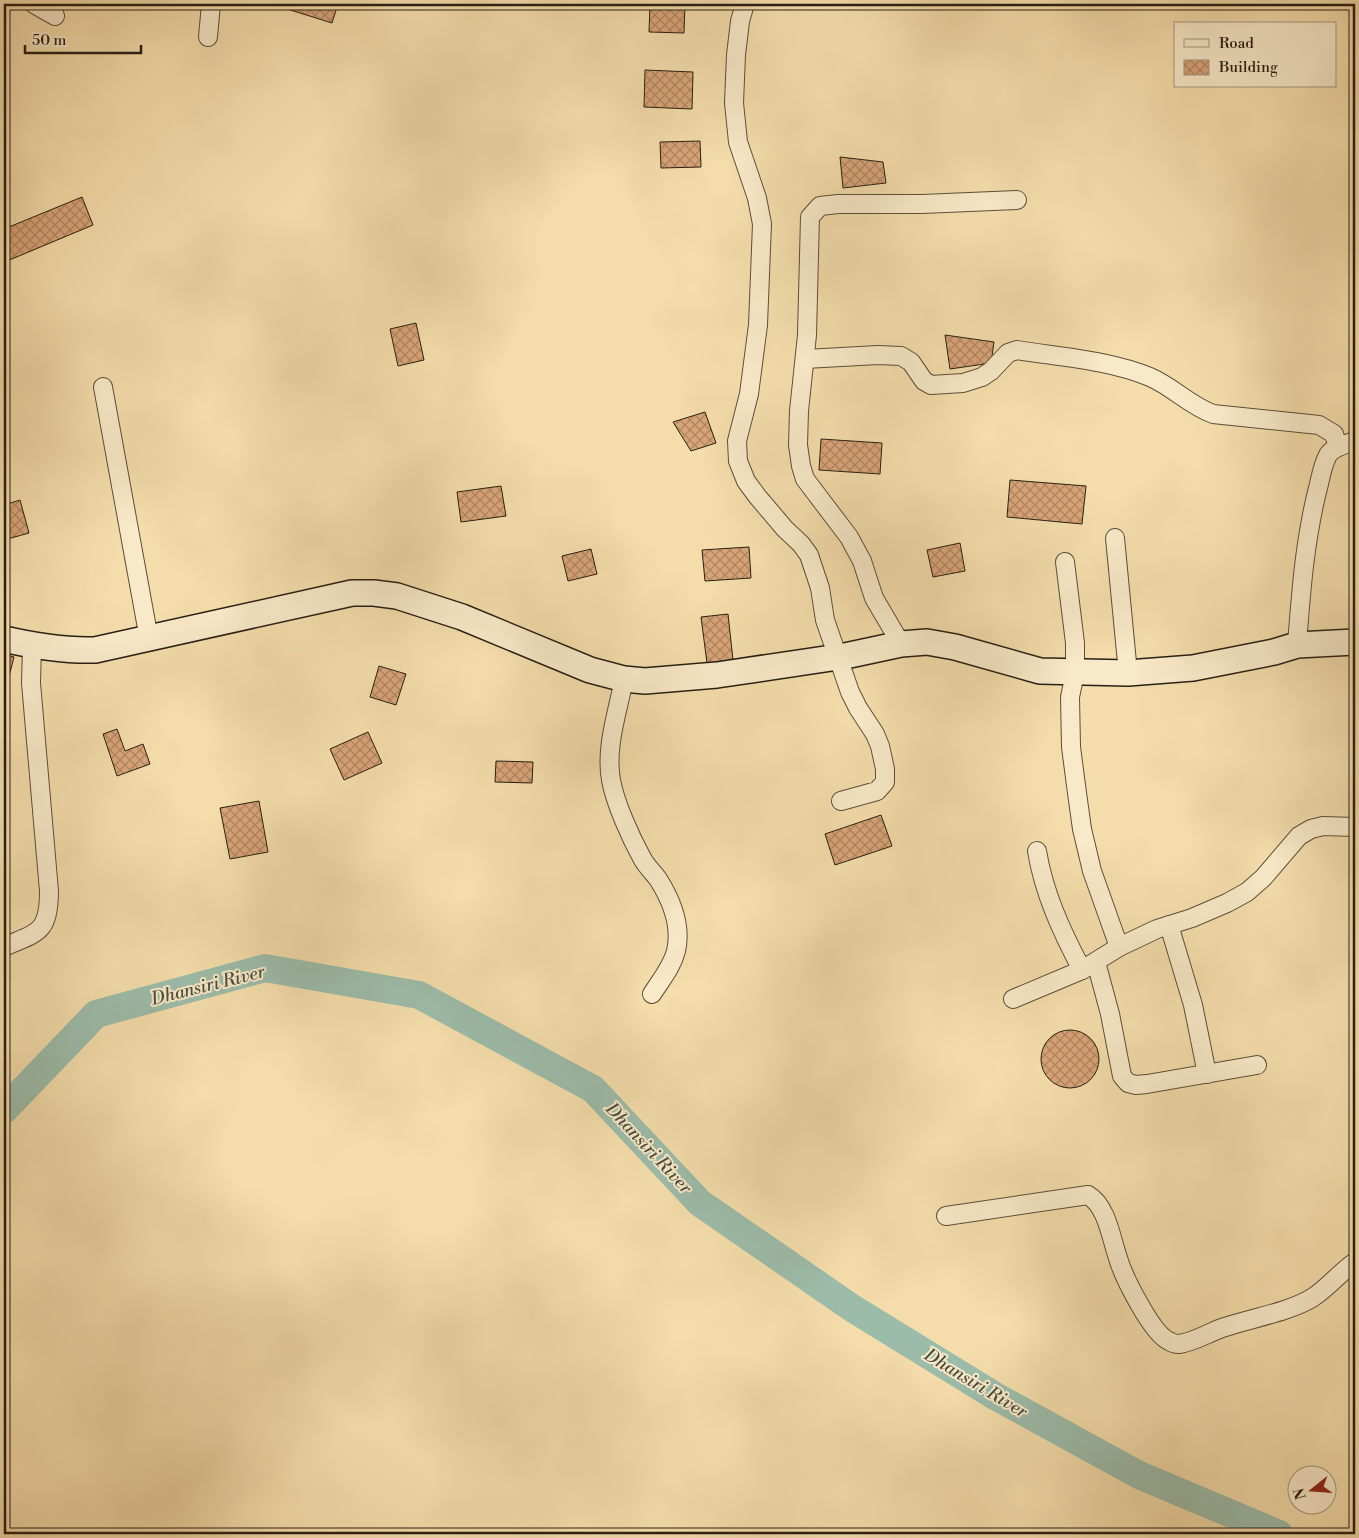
<svg xmlns="http://www.w3.org/2000/svg" width="1359" height="1538" font-family="'Libre Bodoni',serif">
	<style>
		.lines { fill: none; stroke-linecap: round; stroke-linejoin: round }
		.river { stroke: #9cbcaa; stroke-width: 28 }
		.building { fill: url(#building-cross-hatch); stroke: #281f14 }
		.street-casing { stroke: #5b4e3a; stroke-width: 20 }
		.secondary-casing { stroke: #281f14; stroke-width: 28 }
		.street { stroke: #f8e9c8; stroke-width: 18 }
		.secondary { stroke: #f8e9c8; stroke-width: 25 }
		.labels { text-anchor: middle; stroke-width: 4; stroke-linejoin: round; paint-order: stroke }
		.water-label { font-size: 18px; font-style: italic; fill: #4b4e41; stroke: #f8e9c8 }
	</style>
	<defs>
		<pattern id="building-cross-hatch" width="8" height="8" patternUnits="userSpaceOnUse" patternTransform="scale(1.25)"><rect width="8" height="8" fill="#d9a478"/><path d="M0 0l8 8M0 8l8-8" fill="none" stroke="#b08561"/></pattern>
	</defs>
	<rect width="100%" height="100%" fill="#f4ddab"/>
	<filter id="stains"><feTurbulence type="fractalNoise" baseFrequency=".004" numOctaves="4"/><feColorMatrix values="0 0 0 0 .2 0 0 0 0 .09 0 0 0 0 .02 0 0 0 .5 -.17"/></filter>
	<radialGradient id="worn" r=".72"><stop offset=".6" stop-color="#630" stop-opacity="0"/><stop offset="1" stop-color="#630" stop-opacity=".3"/></radialGradient>
	<g class="lines">
		<path class="river" d="M4 1110 96 1014 265 968 419 995 593 1089 700 1203 852 1308 995 1396 1139 1475 1279 1534"/>
	</g>
	<g class="building">
		<path d="M285 4H338L332 23 284 8Z"/>
		<path d="M650 4H685L684 33 649 32Z"/>
		<path d="M645 70 693 72 692 109 644 107Z"/>
		<path d="M700 141 701 167 661 168 660 142Z"/>
		<path d="M840 157 883 162 886 183 843 188Z"/>
		<path d="M82 197 93 225 7 261 4 255V229Z"/>
		<path d="M416 323 424 360 398 366 390 329Z"/>
		<path d="M945 335 994 342 991 363 950 369Z"/>
		<path d="M705 412 716 443 691 451 673 422Z"/>
		<path d="M821 439 882 443 880 474 819 470Z"/>
		<path d="M1010 480 1086 486 1082 524 1007 517Z"/>
		<path d="M501 486 506 516 461 522 457 492Z"/>
		<path d="M20 500 29 533 4 540V505Z"/>
		<path d="M960 543 965 571 933 577 927 550Z"/>
		<path d="M749 547 751 578 705 581 702 550Z"/>
		<path d="M591 549 597 574 568 581 562 556Z"/>
		<path d="M728 614 733 660 707 663 701 617Z"/>
		<path d="M4 654 14 657 7 684 4 683Z"/>
		<path d="M379 666 406 674 396 705 370 697Z"/>
		<path d="M117 729 125 751 143 744 150 764 117 776 103 734Z"/>
		<path d="M368 732 382 763 344 780 330 749Z"/>
		<path d="M496 761 533 762 532 783 495 782Z"/>
		<path d="M259 801 268 852 230 859 220 808Z"/>
		<path d="M881 815 892 846 835 865 825 834Z"/>
		<circle cx="1070" cy="1059" r="29"/>
	</g>
	<g class="lines">
		<defs>
			<g id="street">
				<path d="M34 4 55 16"/>
				<path d="M745 4 740 21 736 55 734 103 738 142 757 198 762 224 758 325 749 394 737 441 738 461 746 481 757 496 785 529 801 544 809 555 820 588 825 620 850 692 858 708 875 734 880 746 885 769V782L877 791 841 801"/>
				<path d="M208 37 211 4"/>
				<path d="M805 359 878 355 901 356 911 362 924 381 931 385 963 383 982 377 991 371 1008 353 1017 350C1060 357 1109 360 1150 377 1173 387 1189 405 1213 414L1319 425 1334 434 1338 447"/>
				<path d="M103 387 149 639"/>
				<path d="M1115 538 1128 673"/>
				<path d="M1065 562 1075 643V673L1070 697 1071 747 1077 793 1082 829 1092 871 1119 947"/>
				<path d="M901 644 874 598 862 561 849 537 805 479 801 466 798 445 799 411 807 335 810 217 820 206 838 204H922L1017 200"/>
				<path d="M1297 645C1301 591 1305 537 1319 484 1321 475 1323 464 1328 455 1333 447 1346 444 1355 441"/>
				<path d="M624 679C618 711 605 747 611 780 615 803 631 838 642 858 646 866 653 872 658 879 672 901 682 925 676 951 672 967 661 980 652 994"/>
				<path d="M1037 851C1044 894 1062 932 1082 970"/>
				<path d="M1169 925 1193 1005 1207 1074"/>
				<path d="M4 947C37 932 49 934 49 891L31 683 32 646"/>
				<path d="M1096 962 1110 1014 1122 1076 1128 1083 1136 1085 1147 1084 1257 1065"/>
				<path d="M1013 999 1082 970 1119 947 1157 929 1192 918 1227 903 1247 892 1263 878 1299 836 1311 829 1323 826 1355 827"/>
				<path d="M946 1216 1088 1195C1107 1206 1111 1238 1118 1258 1123 1276 1152 1334 1169 1341 1172 1343 1176 1344 1179 1344 1194 1342 1208 1333 1222 1328 1248 1319 1289 1312 1312 1298 1328 1288 1340 1272 1355 1262"/>
			</g>
			<path id="secondary" d="M4 639C34 646 64 651 95 650L352 593H374L397 596 462 617 590 670 624 679 645 681 717 675 845 656 901 644 927 642 955 647 1040 671 1128 673 1193 668 1274 652 1297 645 1355 642"/>
		</defs>
		<use href="#street" class="street-casing"/>
		<use href="#secondary" class="secondary-casing"/>
		<use href="#street" class="street"/>
		<use href="#secondary" class="secondary"/>
	</g>
	<g class="labels">
		<g class="water-label">
			<text transform="translate(208 985) rotate(-14)" y="6">Dhansiri River</text>
			<text transform="translate(649 1148) rotate(47)" y="6">Dhansiri River</text>
			<text transform="translate(976 1383) rotate(31)" y="6">Dhansiri River</text>
		</g>
	</g>
	<rect width="1359" height="1538" fill="none" stroke="#f4ddab" stroke-width="20"/>
	<rect x="5" y="5" width="1349" height="1528" fill="none" stroke="#281f14" stroke-width="2.5"/>
	<rect x="10" y="10" width="1339" height="1518" fill="none" stroke="#281f14"/>
	<rect x="1174" y="22" width="162" height="65" fill="#f8e9c8" stroke="#a59880"/>
	<rect x="1184" y="39" width="25" height="8" fill="#f8e9c8" stroke="#a59880"/>
	<text x="1219" y="48" font-size="15" fill="#281f14">Road</text>
	<rect x="1184" y="60" width="25" height="15" fill="url(#building-cross-hatch)" stroke="#a59880"/>
	<text x="1219" y="72" font-size="15" fill="#281f14">Building</text>
	<g transform="translate(1312 1490) rotate(253)"><circle r="24" fill="#f8e9c8" stroke="#a59880"/>
	<path d="M0-4L9 19L0 12L-9 19Z" fill="#8f2418"/>
	<text y="-8" font-size="14" font-weight="bold" text-anchor="middle" fill="#281f14">N</text>
	</g>
	<path d="M25 45v8h116v-8" fill="none" stroke="#281f14" stroke-width="2.5"/>
	<text x="32" y="45" font-size="15" fill="#281f14" stroke="#f8e9c8" stroke-width="4" paint-order="stroke">50 m</text>
	<rect width="100%" height="100%" filter="url(#stains)"/>
	<rect width="100%" height="100%" fill="url(#worn)"/>
</svg>
